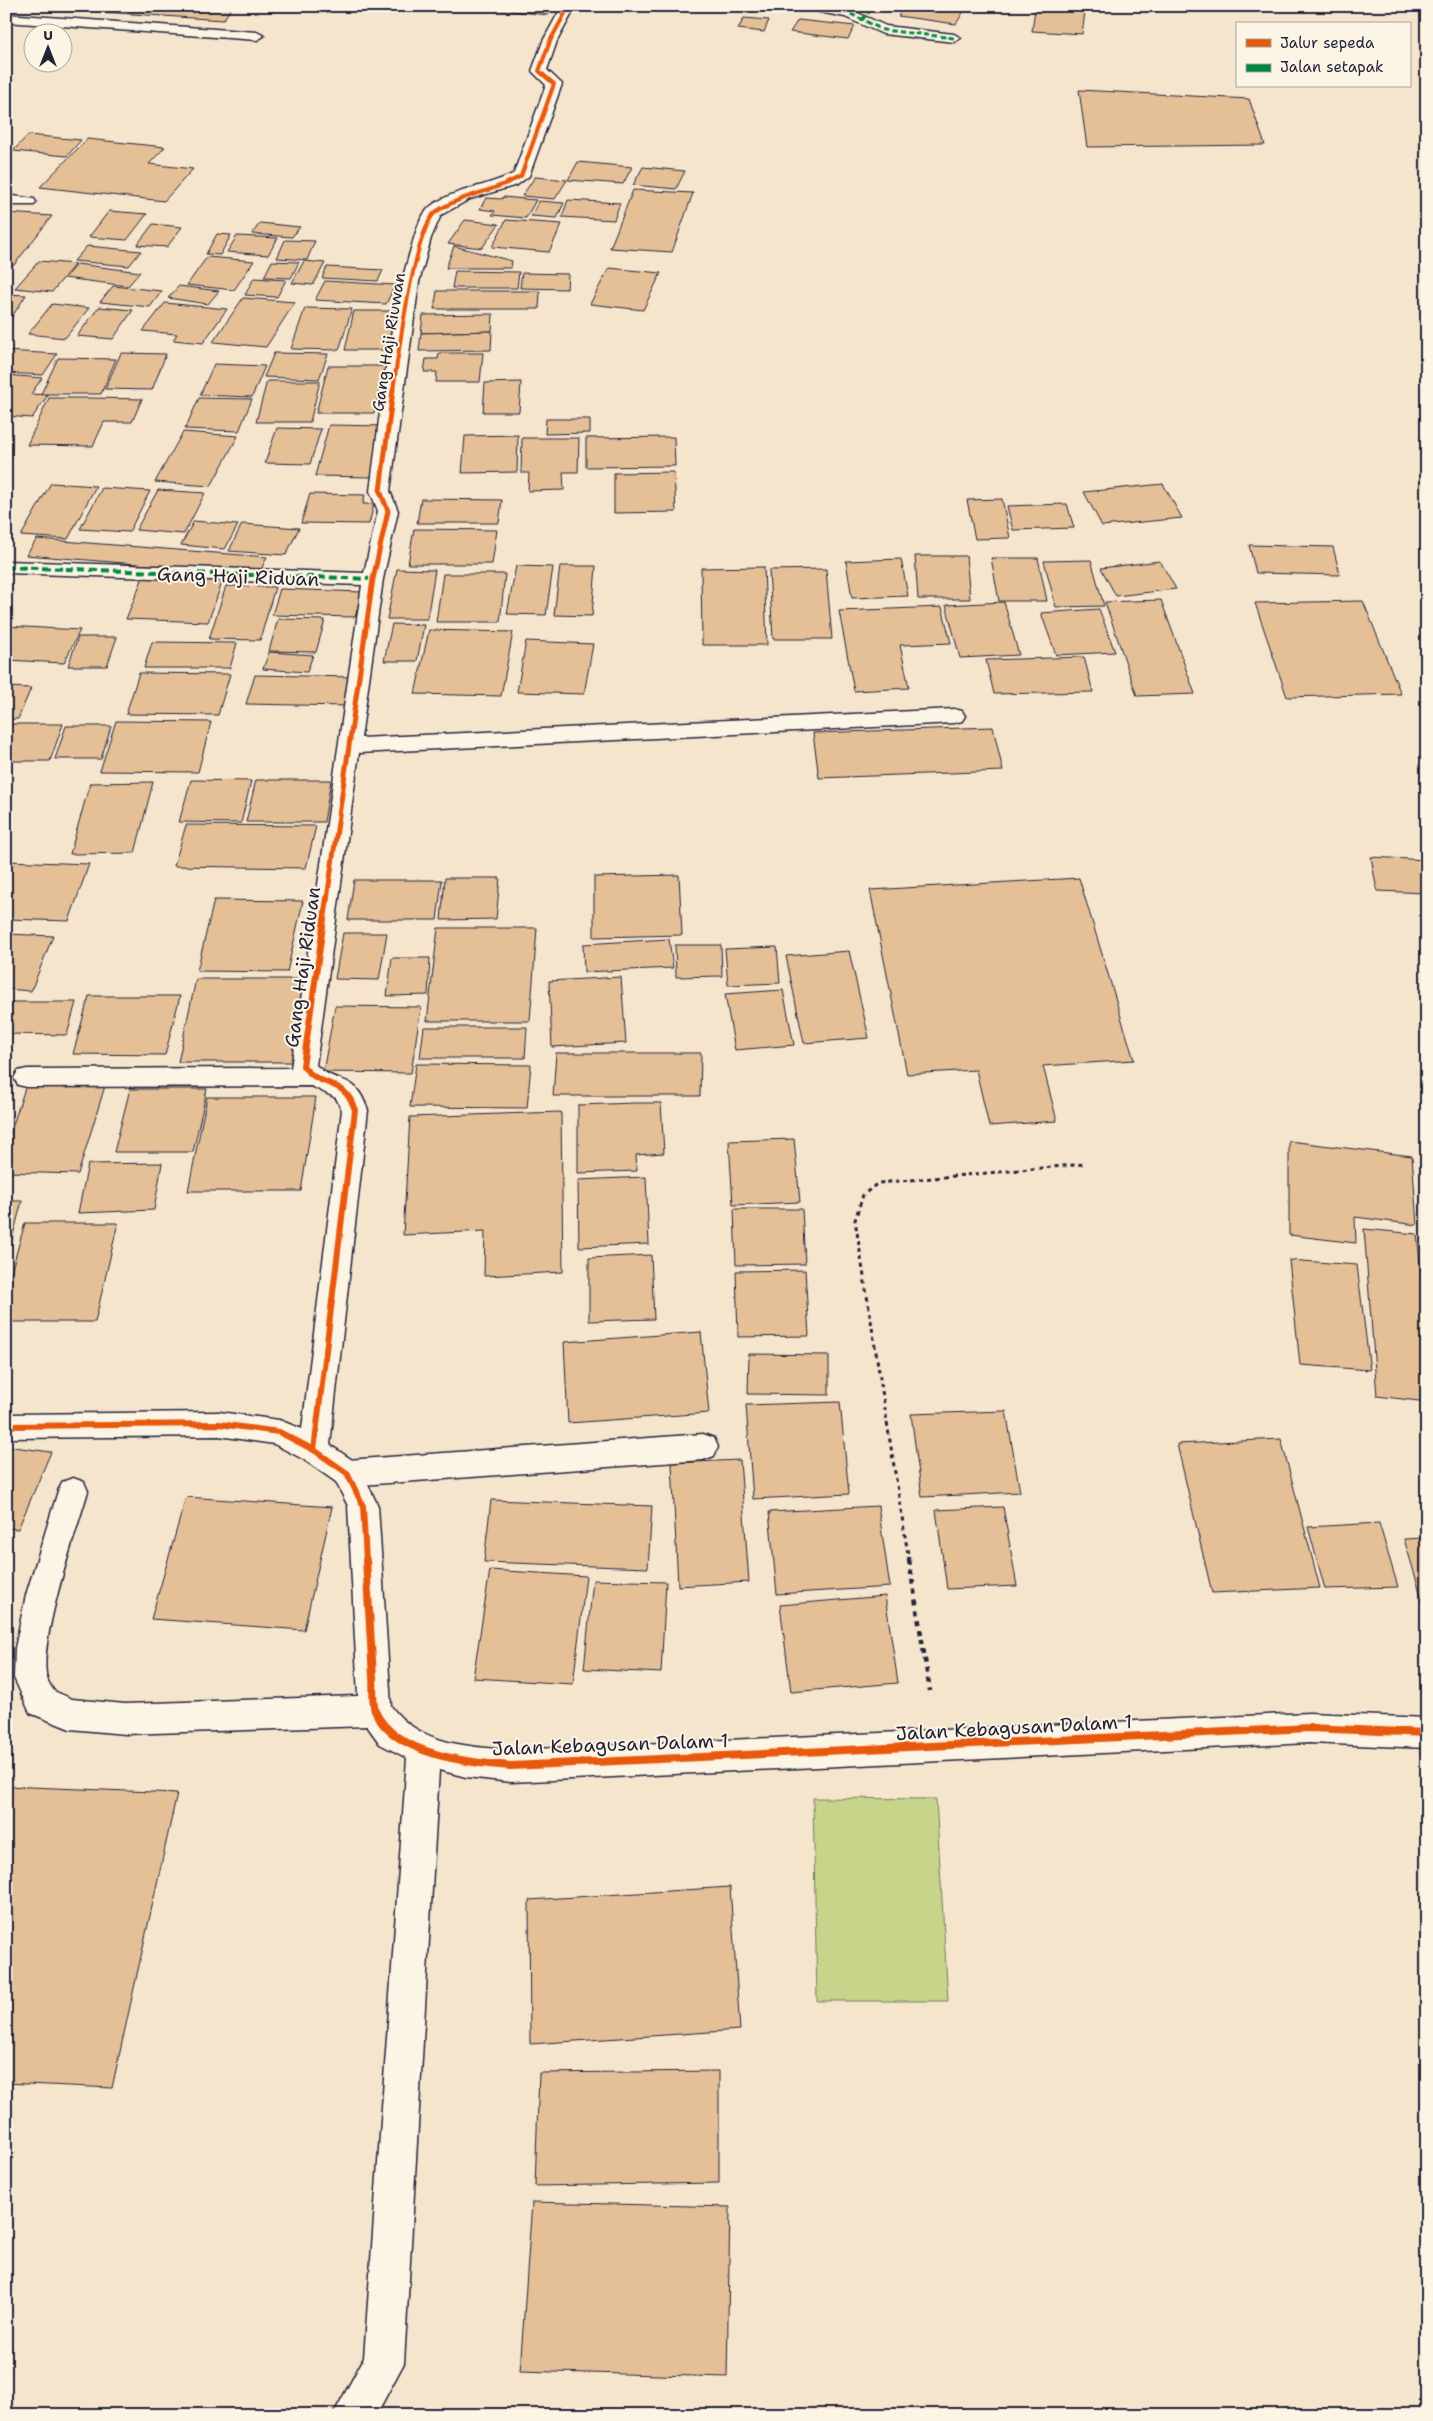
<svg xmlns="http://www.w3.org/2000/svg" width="1433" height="2421" font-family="'Shantell Sans',sans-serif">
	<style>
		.green { fill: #c6d589; stroke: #747c62 }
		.building { fill: #e5c096; stroke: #22223b }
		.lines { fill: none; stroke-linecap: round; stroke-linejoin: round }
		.service-casing { stroke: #22223b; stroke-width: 3 }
		.minor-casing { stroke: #22223b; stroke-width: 3 }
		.path-far1 { stroke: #22223b; stroke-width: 3; stroke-dasharray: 4 4; stroke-linecap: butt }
		.path { stroke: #22223b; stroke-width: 4.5; stroke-dasharray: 5 5; stroke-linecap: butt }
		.service { fill: #fcf5e5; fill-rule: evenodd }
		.minor { fill: #fcf5e5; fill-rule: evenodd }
		.quiet-far1 { stroke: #00873e; stroke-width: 3; stroke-dasharray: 5.5 3; stroke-linecap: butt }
		.quiet { stroke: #00873e; stroke-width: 4; stroke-dasharray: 8 4; stroke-linecap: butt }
		.cycleway-far3-casing { stroke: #fcf5e5; stroke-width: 5.5 }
		.cycleway-far2-casing { stroke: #fcf5e5; stroke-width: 8 }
		.cycleway-far1-casing { stroke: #fcf5e5; stroke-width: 9 }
		.cycleway-casing { stroke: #fcf5e5; stroke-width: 11 }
		.cycleway-far3 { stroke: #e8590c; stroke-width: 4 }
		.cycleway-far2 { stroke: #e8590c; stroke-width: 5 }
		.cycleway-far1 { stroke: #e8590c; stroke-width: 6 }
		.cycleway { stroke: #e8590c; stroke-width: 8 }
		.labels { text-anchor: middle; stroke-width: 4; stroke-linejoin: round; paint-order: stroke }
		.far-street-label { font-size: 16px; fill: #22223b; stroke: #fcf5e5 }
		.street-label { font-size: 19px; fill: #22223b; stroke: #fcf5e5 }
	</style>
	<rect width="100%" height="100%" fill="#f5e5cd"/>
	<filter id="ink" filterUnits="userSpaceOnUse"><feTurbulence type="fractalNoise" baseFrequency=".02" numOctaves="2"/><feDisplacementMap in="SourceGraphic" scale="10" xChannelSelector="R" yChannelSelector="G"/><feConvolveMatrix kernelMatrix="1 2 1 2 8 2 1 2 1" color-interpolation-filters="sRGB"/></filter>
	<g filter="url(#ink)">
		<path class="green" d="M813 1798 936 1799 948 2001H817Z"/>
		<g class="building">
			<path d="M12 6H233L223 20Z"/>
			<path d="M491 6H516L512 11 488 9Z"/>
			<path d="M516 6H555L548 15 512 11Z"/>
			<path d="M905 6H967L956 24 898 16Z"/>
			<path d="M1035 9 1085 12 1082 34 1032 31Z"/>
			<path d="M744 18 769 20 764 32 738 29Z"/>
			<path d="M798 20 855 26 848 39 790 32Z"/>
			<path d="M1079 90 1249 99 1265 145 1087 147Z"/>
			<path d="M28 135 81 140 67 156 13 151Z"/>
			<path d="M87 139 165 147 149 164 193 169 164 201 40 187Z"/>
			<path d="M578 162 632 167 623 184 568 180Z"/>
			<path d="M643 167 685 171 676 189 633 185Z"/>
			<path d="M535 177 567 180 555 199 522 196Z"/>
			<path d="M633 190 693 193 672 252 610 248Z"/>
			<path d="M503 197 536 200 526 218 492 215 495 211 480 209 486 198 502 199Z"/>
			<path d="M568 200 620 203 614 220 562 217Z"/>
			<path d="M539 201 564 203 557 218 531 216Z"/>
			<path d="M109 211 147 214 127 240 89 237Z"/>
			<path d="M6 213 52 216 14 265 6 264Z"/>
			<path d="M465 220 499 224 482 248 448 244Z"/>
			<path d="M506 220 562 224 549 252 492 247Z"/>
			<path d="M260 223 300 227 292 237 252 234Z"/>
			<path d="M153 224 182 227 167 247 137 245Z"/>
			<path d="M217 234 231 235 220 255 206 254Z"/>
			<path d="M237 236 278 238 268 255 227 252Z"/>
			<path d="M285 240 315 241 307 260 277 258Z"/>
			<path d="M87 246 141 251 129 266 74 261Z"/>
			<path d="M454 246 512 261 511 268H446Z"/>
			<path d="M207 257 254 261 234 290 187 285Z"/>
			<path d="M39 261 75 264 52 292 15 288Z"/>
			<path d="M272 261 299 262 291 278 264 277Z"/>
			<path d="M304 261 325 263 313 285 292 283Z"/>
			<path d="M77 264 140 272 128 286 64 278Z"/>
			<path d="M327 267 383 270 378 281 322 278Z"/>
			<path d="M609 268 661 273 643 310 590 304Z"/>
			<path d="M455 271 519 272 517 288H452Z"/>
			<path d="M522 273 568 274 567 289 520 288Z"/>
			<path d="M254 278 286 280 277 297 245 295Z"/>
			<path d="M325 281 395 285 386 304 315 300Z"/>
			<path d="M113 286 162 291 150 307 100 302Z"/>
			<path d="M179 286 219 291 208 304 168 298Z"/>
			<path d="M437 291H540L539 309H434Z"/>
			<path d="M6 294 26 295 6 326Z"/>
			<path d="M243 298 295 302 266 347 213 342Z"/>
			<path d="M165 303 227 309 203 343 173 340 177 334 143 331Z"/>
			<path d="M52 304 89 308 65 338 28 334Z"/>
			<path d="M99 307 133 310 113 339 77 336Z"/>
			<path d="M305 308 352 309 339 350 291 349Z"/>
			<path d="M354 311H401L393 350H345Z"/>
			<path d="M493 314 492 331 421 333 423 315Z"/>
			<path d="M492 331 491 350 419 351 421 333Z"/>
			<path d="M6 351 57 354 43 375 6 373Z"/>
			<path d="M121 353 166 354 152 390 105 389Z"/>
			<path d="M274 353 328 354 319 379 264 377Z"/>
			<path d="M439 353H483L480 382H436L437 372H424L426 359H438Z"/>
			<path d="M58 358 116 359 101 394H41Z"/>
			<path d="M214 364 265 366 252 397 200 395Z"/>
			<path d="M328 366H385L374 413H316Z"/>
			<path d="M6 375 42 378 31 394 48 395 32 418 6 416Z"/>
			<path d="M267 381H320L310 422H256Z"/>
			<path d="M521 382 519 412H483L485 383Z"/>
			<path d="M49 398H92L142 399 132 422H104L93 446 27 445Z"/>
			<path d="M199 398 252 399 239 431 185 429Z"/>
			<path d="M546 419H590V433L545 434Z"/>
			<path d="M329 425 384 426 371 477 315 476Z"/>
			<path d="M277 428 321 429 310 464 265 463Z"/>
			<path d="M183 432 238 436 211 486 155 482Z"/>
			<path d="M518 435 517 472 462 473 465 436Z"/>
			<path d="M674 437 675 466 586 467V438Z"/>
			<path d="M522 438H579L578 472H563L564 490 528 491 529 473H521Z"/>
			<path d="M674 472 676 512 614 513V473Z"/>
			<path d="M51 483 96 486 68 539 21 536Z"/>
			<path d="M1163 484 1182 518 1102 526 1084 492Z"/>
			<path d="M102 488 150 491 129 532 80 529Z"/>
			<path d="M158 490 205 493 184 534 136 530Z"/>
			<path d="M310 494 365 495 363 504H374L369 524 301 523Z"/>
			<path d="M421 499 502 500 499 523H417Z"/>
			<path d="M1002 499 1010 538 975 539 967 500Z"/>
			<path d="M1067 504 1074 528 1013 530 1007 506Z"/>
			<path d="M194 521 238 525 225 549 181 545Z"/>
			<path d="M242 524 299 528 286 555 229 551Z"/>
			<path d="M414 529 497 530 492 564H408Z"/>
			<path d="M37 539 267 557 259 574 26 555Z"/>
			<path d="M1249 545 1333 547 1340 575 1256 573Z"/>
			<path d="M915 556H966L970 599H918Z"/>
			<path d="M991 558H1038L1047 601H999Z"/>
			<path d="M901 559 908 596 852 598 846 561Z"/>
			<path d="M1091 560 1104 606 1056 607 1044 561Z"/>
			<path d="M1160 561 1176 589 1116 596 1101 568Z"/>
			<path d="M516 566 553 567 546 615 507 614Z"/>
			<path d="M560 566H596L592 616 554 615Z"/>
			<path d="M764 567 767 645H702L701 568Z"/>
			<path d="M397 569 435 570 427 619H387Z"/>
			<path d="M826 569 832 639H773L769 570Z"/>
			<path d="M443 574H505L500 622H436Z"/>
			<path d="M143 577 223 580 208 622 126 619Z"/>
			<path d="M226 586 275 587 260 640 209 639Z"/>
			<path d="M280 589 362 592 355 617 272 615Z"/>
			<path d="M1161 600 1195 694 1137 696 1105 602Z"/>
			<path d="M1363 601 1401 694 1287 697 1255 603Z"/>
			<path d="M1004 602 1019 655 960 658 946 605Z"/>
			<path d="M942 607 951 643 900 645 909 688 854 691 839 611Z"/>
			<path d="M1099 609 1115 652 1056 655 1041 613Z"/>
			<path d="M278 619 325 620 316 652 269 651Z"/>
			<path d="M392 624 424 625 417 661H384Z"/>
			<path d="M6 626 80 630 64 663 6 660Z"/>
			<path d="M429 630 513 632 501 696 415 694Z"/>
			<path d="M78 637H117L107 666H68Z"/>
			<path d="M526 641 593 644 584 694 517 692Z"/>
			<path d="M152 642 237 643 230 668H144Z"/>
			<path d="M269 652 313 655 307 672 263 669Z"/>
			<path d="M1084 657 1093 692 994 694 986 660Z"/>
			<path d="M139 673 230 674 218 715 126 714Z"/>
			<path d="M255 675 353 677 346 706 246 704Z"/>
			<path d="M6 687 31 688 18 719H6Z"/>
			<path d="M116 721 211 722 198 772 100 771Z"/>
			<path d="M6 724H63L50 761H6Z"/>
			<path d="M66 726H111L101 759H55Z"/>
			<path d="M993 727 1003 771 819 778 813 733Z"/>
			<path d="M191 780 251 781 241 823 179 822Z"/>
			<path d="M256 780H331L324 822H246Z"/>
			<path d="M153 782 135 853 70 854 90 783Z"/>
			<path d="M186 825 316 826 306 868 174 866Z"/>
			<path d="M1371 857 1427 860V893L1377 891Z"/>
			<path d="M6 861 89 864 69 921 6 919Z"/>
			<path d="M679 875 682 935 594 937V877Z"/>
			<path d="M445 878H500L496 919 441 920Z"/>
			<path d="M1079 878 1134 1060 1043 1066 1057 1121 989 1126 976 1070 907 1074 870 890Z"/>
			<path d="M354 880H442L437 920H348Z"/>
			<path d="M214 900 303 901 287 972 197 971Z"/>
			<path d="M438 928H537L530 1021H427Z"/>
			<path d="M343 933H387L379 980 335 979Z"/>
			<path d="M6 934 53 936 31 991 6 989Z"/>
			<path d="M669 939 673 968 584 972 583 944Z"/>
			<path d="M675 945H721L722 976 676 977Z"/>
			<path d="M777 947 780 983 728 985 725 949Z"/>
			<path d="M849 951 869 1038 804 1043 786 956Z"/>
			<path d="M392 958H430L428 995 387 996Z"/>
			<path d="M621 977 626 1043 552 1047 549 981Z"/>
			<path d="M196 979H311L298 1062H178Z"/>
			<path d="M783 990 794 1045 735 1050 725 994Z"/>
			<path d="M89 996H180L165 1055 73 1054Z"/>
			<path d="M13 1002H76L67 1035 6 1034V1024Z"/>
			<path d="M335 1006 421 1007 411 1073 323 1072Z"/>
			<path d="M424 1027H527L525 1058H420Z"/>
			<path d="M556 1053H701L700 1096H553Z"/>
			<path d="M416 1064 531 1065 527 1108 410 1107Z"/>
			<path d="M26 1085 105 1086 78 1174 6 1172V1146Z"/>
			<path d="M130 1089H207L193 1152H114Z"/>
			<path d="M207 1097H316L301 1191H188Z"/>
			<path d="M635 1103H661L664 1153 636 1155 637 1171 578 1173V1105Z"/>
			<path d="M561 1112 563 1272 484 1276 485 1231 403 1235 410 1117Z"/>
			<path d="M794 1139 800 1202 733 1205 729 1141Z"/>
			<path d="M1289 1141 1412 1156 1417 1225 1355 1217 1356 1243 1289 1235Z"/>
			<path d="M1422 1147H1427V1185Z"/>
			<path d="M162 1163 154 1210 78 1213 88 1164Z"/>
			<path d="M646 1177 649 1244 579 1247 578 1180Z"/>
			<path d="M6 1201H22L6 1262Z"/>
			<path d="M734 1209H802L805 1264 736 1265Z"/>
			<path d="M25 1223H118L95 1322H6V1290Z"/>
			<path d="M1364 1229 1417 1234 1422 1281 1427 1282V1402L1377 1396Z"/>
			<path d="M651 1255 654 1319 589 1321V1258Z"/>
			<path d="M1289 1260 1357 1265 1370 1370 1300 1365Z"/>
			<path d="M805 1270 809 1336 738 1337 736 1271Z"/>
			<path d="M701 1332 709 1413 568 1423 564 1342Z"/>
			<path d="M749 1354 829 1355V1395L748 1394Z"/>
			<path d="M840 1402 849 1494 753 1499 746 1405Z"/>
			<path d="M1006 1411 1020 1492 922 1497 911 1414Z"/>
			<path d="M1281 1439 1320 1588 1212 1593 1177 1444Z"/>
			<path d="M6 1446 51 1452 18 1529 6 1528Z"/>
			<path d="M740 1460 749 1582 678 1586 672 1463Z"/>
			<path d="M186 1497 332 1507 304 1630 151 1619Z"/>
			<path d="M491 1500 652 1506 648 1568 484 1562Z"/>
			<path d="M878 1506 890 1587 777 1594 769 1512Z"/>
			<path d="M1003 1507 1017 1586 947 1589 936 1510Z"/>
			<path d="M1379 1523 1398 1587 1325 1589 1308 1527Z"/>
			<path d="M1427 1538V1615L1404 1539Z"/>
			<path d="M490 1570 586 1576 573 1684 473 1678Z"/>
			<path d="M593 1580 666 1582 661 1673 584 1669Z"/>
			<path d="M885 1596 898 1683 791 1692 780 1605Z"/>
			<path d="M6 1786 177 1793 112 2088 6 2083Z"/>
			<path d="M730 1887 740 2030 530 2044 529 1900Z"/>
			<path d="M719 2071V2183L535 2186 539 2073Z"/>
			<path d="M532 2202 730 2207 727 2377 520 2371Z"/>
		</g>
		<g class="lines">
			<defs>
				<path id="service" d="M703 1434 714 1438 718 1447 714 1456 703 1460 347 1486 336 1482 332 1473 336 1464 347 1460Z"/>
				<g id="minor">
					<path d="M562 6H576L557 41 547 70 562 84 529 176 517 185 470 199 441 215 431 238 419 282 390 491 398 511 383 579 361 738 954 709 962 711 965 716 962 721 954 723 359 753 316 1065C338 1087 354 1070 368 1110L330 1445 358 1464 378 1506 391 1706C418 1744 469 1747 511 1750L1309 1713 1427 1718V1748L1309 1743 511 1782 466 1777 439 1770 404 2363 376 2415H333L364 2358 407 1758 380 1744 367 1726 125 1734 70 1729 30 1713 14 1678 15 1648 26 1595 58 1491 62 1482 73 1478 84 1482 88 1491C77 1529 37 1644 47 1678 48 1682 51 1687 54 1691L72 1699 125 1704 358 1696 348 1506 336 1482 303 1459 274 1444 219 1436 6 1438V1414L219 1412 279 1420 302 1429 342 1110 336 1098 311 1086 27 1087 18 1085 14 1078 18 1071 27 1069 291 1068 362 585 6 573V561L364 573 378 511 370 491C381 412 387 329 410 252 414 239 418 220 427 210 443 191 492 186 514 173L546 85 532 71 543 41Z"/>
					<path d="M802 6 849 9 886 26 954 34 961 38 954 42 883 34 845 17 809 10Z"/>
					<path d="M6 14 257 32 264 36 257 40 6 22Z"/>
					<path d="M6 195 34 199 36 202 34 205H6Z"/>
				</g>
			</defs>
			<use href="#service" class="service-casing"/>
			<use href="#minor" class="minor-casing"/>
			<path class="path-far1" d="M909 1561 855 1220 863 1195 878 1183 1085 1164"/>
			<path class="path" d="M909 1560 930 1691"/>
			<use href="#service" class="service"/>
			<use href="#minor" class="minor"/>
			<g class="quiet-far1">
				<path d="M809 6 849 13 883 30 954 38"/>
				<path d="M862 20 874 6"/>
			</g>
			<path class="quiet" d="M6 567 373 579"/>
			<defs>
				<path id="cycleway-far3" d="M393 391C397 362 415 224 437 211 463 194 495 192 521 176L554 84 539 71 550 41 569 6"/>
				<path id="cycleway-far2" d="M327 899 373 579 388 511 380 491 393 390"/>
				<g id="cycleway-far1">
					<path d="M6 1426 219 1424 279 1432 314 1450 347 1473 363 1506 366 1561"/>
					<path d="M314 1450 355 1110C344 1076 321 1090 303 1066L327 898"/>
				</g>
				<path id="cycleway" d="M366 1560C368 1599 371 1638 373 1677 374 1687 372 1703 375 1711 394 1755 470 1763 511 1766L1309 1728 1427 1733"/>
			</defs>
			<use href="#cycleway-far3" class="cycleway-far3-casing"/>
			<use href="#cycleway-far2" class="cycleway-far2-casing"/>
			<use href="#cycleway-far1" class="cycleway-far1-casing"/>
			<use href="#cycleway" class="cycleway-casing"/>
			<use href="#cycleway-far3" class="cycleway-far3"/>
			<use href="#cycleway-far2" class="cycleway-far2"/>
			<use href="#cycleway-far1" class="cycleway-far1"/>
			<use href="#cycleway" class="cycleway"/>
		</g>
	</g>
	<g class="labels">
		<g class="far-street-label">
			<text transform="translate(388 342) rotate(-81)" y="6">Gang Haji Riuwan</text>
		</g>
		<g class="street-label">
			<text transform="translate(238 576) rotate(2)" y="7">Gang Haji Riduan</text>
			<text transform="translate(302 967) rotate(-82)" y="7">Gang Haji Riduan</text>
			<text transform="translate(1014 1727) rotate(-3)" y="7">Jalan Kebagusan Dalam 1</text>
			<text transform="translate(610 1744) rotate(-2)" y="7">Jalan Kebagusan Dalam 1</text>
		</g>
	</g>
	<rect width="1433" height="2421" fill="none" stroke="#fcf5e5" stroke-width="25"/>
	<rect x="12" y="12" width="1408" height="2396" fill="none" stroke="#22223b" stroke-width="2" filter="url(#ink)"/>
	<rect x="1236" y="22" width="175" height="65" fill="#fcf5e5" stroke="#a5a1a1"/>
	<rect x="1246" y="39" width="25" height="8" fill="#e8590c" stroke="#a5a1a1"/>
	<text x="1280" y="48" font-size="15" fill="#22223b">Jalur sepeda</text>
	<rect x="1246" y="64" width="25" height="8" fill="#00873e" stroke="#a5a1a1"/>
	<text x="1280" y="72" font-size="15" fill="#22223b">Jalan setapak</text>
	<g transform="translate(48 48)"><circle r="24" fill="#fcf5e5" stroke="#a5a1a1"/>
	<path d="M0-4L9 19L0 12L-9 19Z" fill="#22223b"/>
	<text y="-8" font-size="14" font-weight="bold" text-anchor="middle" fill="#22223b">U</text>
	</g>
</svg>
